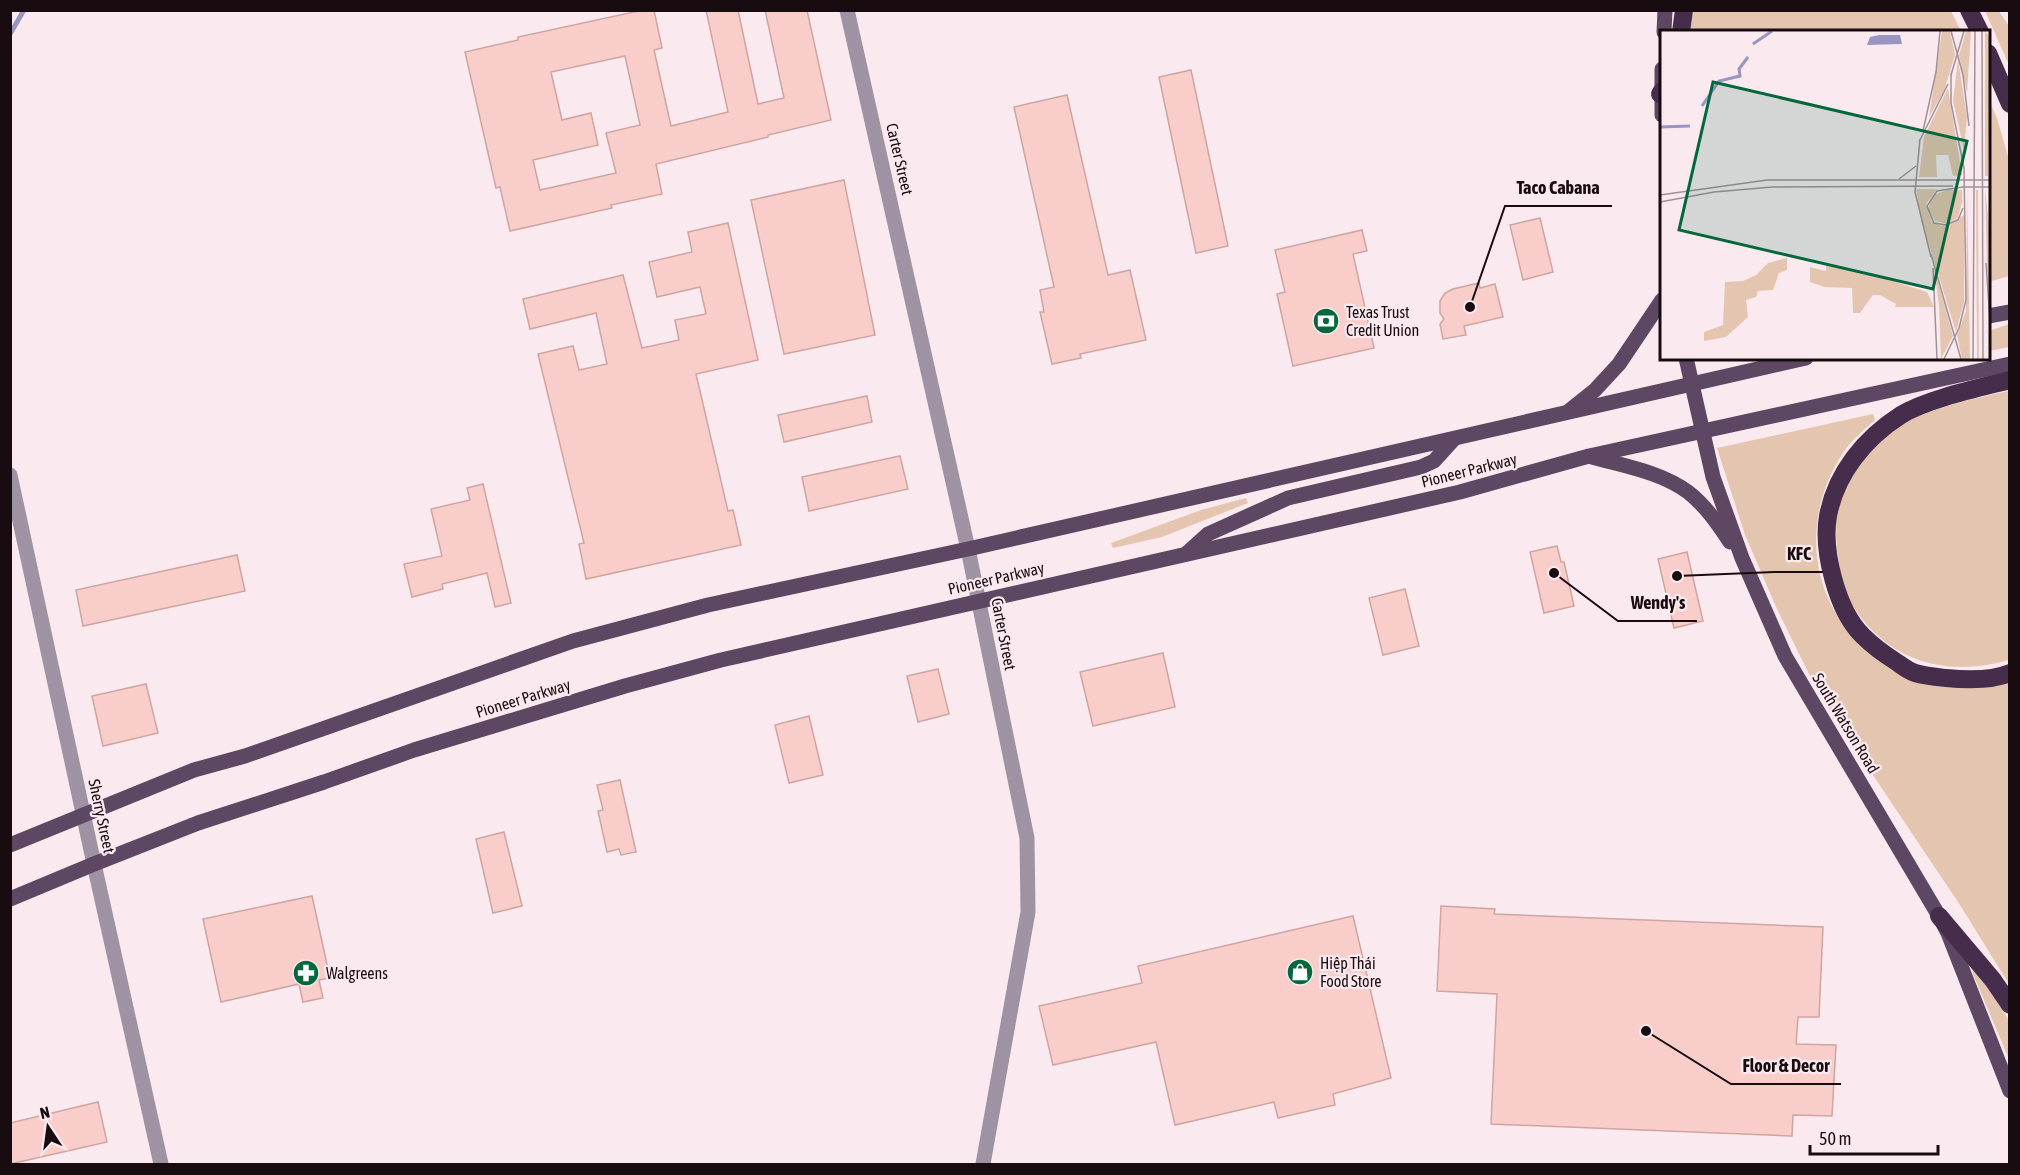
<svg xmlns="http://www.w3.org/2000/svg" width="2020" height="1175" font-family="'Asap Condensed',sans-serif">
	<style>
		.green { fill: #e4c6b0 }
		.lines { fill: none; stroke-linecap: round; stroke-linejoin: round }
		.stream { stroke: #9896c0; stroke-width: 5 }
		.building { fill: #f9ceca; stroke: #cea5a1; stroke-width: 1.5; fill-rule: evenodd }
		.minor { stroke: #9f92a2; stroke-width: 15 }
		.major { stroke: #5d4763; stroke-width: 15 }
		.highway { stroke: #462d4c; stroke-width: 18 }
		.labels { text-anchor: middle; stroke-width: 4.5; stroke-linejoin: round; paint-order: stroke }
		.street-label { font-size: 16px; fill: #190c11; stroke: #faeaf0 }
		.poi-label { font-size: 16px; fill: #190c11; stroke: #faeaf0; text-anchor: start }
		.inset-river { fill: none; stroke: #9896c0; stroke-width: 3 }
		.inset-road { fill: none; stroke: #a09197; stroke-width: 1.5 }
		.view { fill: #02673c; fill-opacity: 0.15; stroke: #02673c; stroke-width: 3 }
		.inset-edge { fill: none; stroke: #190c11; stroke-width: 3 }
		.leader { fill: none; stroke: #190c11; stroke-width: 2 }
		.callout-dot { fill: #190c11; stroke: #faeaf0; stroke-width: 2 }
		.callout-label { font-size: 18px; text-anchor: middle; font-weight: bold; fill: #190c11; stroke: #faeaf0; stroke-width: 4.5; stroke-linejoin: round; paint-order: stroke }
	</style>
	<rect width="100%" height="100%" fill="#faeaf0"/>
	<g class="green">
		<path d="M1693 10 1951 11 1961 31 1690 32Z"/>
		<path d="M1985 11H1999L2009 26V65Z"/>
		<path d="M1988 98 1997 118 2009 160V276L1989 282Z"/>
		<path d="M2009 324V347L1989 351V331Z"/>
		<path d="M2009 391V660C1957 675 1905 667 1867 625 1857 613 1846 598 1842 582 1839 574 1839 564 1838 555 1831 510 1843 471 1878 440 1908 413 1970 399 2009 391Z"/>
		<path d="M1873 414 1875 420C1863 431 1849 442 1841 456 1805 513 1807 587 1854 637 1864 648 1882 666 1896 671 1905 674 1918 673 1928 673 1955 675 1982 678 2009 680V984L1960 905 1834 717 1808 672 1777 609 1745 535 1717 448Z"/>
		<path d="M1246 498 1248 503 1162 537 1113 548 1111 543 1201 510Z"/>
		<path d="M1973 970 1982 974 2009 1021V1059L1973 974Z"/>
	</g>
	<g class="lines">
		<path class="stream" d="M10 34 24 10"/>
	</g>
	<g class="building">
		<path d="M643 10H654L662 48 654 50 671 126 728 112 706 10H738L758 104 784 98 765 10H807L831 120 768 135V137L656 164 662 194 611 205 612 208 510 231 500 187 496 188 465 52 518 40V37ZM625 56 640 125 606 133 616 173 540 190 533 160 598 145 591 113 562 120 551 72Z"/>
		<path d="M1191 70 1228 246 1196 253 1159 77Z"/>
		<path d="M1067 95 1108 275 1130 270 1146 340 1080 354 1081 358 1052 364 1040 312H1044L1040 290 1054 287 1014 107Z"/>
		<path d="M844 180 875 335 784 354 751 200Z"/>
		<path d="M1540 218 1553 272 1523 280 1510 225Z"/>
		<path d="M728 223 758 360 696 374 728 511 733 510 741 545 586 579 579 544 584 543 538 354 573 346 579 370 607 364 596 313 530 329 523 299 623 275 642 348 679 340 675 320 706 314 700 287 657 297 649 262 692 252 688 232Z"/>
		<path d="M1362 230 1367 251 1353 254 1374 348 1293 366 1277 294 1285 292 1275 250Z"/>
		<path d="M1479 283 1480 288 1495 284 1503 317 1464 326 1466 335 1443 339 1440 324 1444 319 1440 313V301L1445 293 1453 289Z"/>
		<path d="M867 396 872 422 784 442 778 415Z"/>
		<path d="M900 456 908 489 809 511 802 477Z"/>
		<path d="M483 484 511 603 495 607 487 573 442 584 443 589 412 597 404 564 442 556 431 509 470 500 467 488Z"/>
		<path d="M1557 546 1561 562H1564L1574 606 1544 613 1530 552Z"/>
		<path d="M1687 552 1703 621 1674 628 1658 559Z"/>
		<path d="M237 555 245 591 83 626 76 590Z"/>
		<path d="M1405 589 1419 646 1383 655 1369 598Z"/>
		<path d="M1163 653 1175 707 1093 726 1080 672Z"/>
		<path d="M938 669 949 714 918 722 907 676Z"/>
		<path d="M146 684 158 733 103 746 92 696Z"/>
		<path d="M809 716 823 775 789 783 775 725Z"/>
		<path d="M620 780 636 852 621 855 619 849 607 852 598 811 603 810 597 785Z"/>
		<path d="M504 832 522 906 493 913 476 839Z"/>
		<path d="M312 896 330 978 319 980 323 998 303 1002 299 984 221 1002 203 919Z"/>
		<path d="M1441 906 1495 909 1494 914 1823 927 1819 1017H1798L1796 1044 1836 1045 1832 1116 1793 1115 1792 1136 1491 1124 1497 994 1437 991Z"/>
		<path d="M1353 916 1391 1078 1333 1094 1335 1105 1278 1118 1274 1102 1175 1125 1156 1042 1053 1065 1039 1006 1142 983 1138 966Z"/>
		<path d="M98 1102 107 1142 10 1164V1123Z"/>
	</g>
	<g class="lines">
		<g class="minor">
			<path d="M847 10 968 549 1027 838 1028 912 983 1164"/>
			<path d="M10 475 94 864 161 1164"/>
		</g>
		<g class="major">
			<path d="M1664 32 1665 10"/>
			<path d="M1662 69V115"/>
			<path d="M1988 316 2010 312"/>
			<path d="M1686 358 1713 477 1742 558 1785 656 1939 916 1948 933 2010 1091"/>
			<path d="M1570 410 1595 390 1619 364 1662 300"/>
			<path d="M1592 457C1624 466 1661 472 1688 492 1705 505 1718 524 1730 542"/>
			<path d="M1187 553 1208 534 1288 498 1421 467 1434 461 1454 439"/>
			<path d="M10 845 194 770 245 756 573 641 708 605 968 549 1806 358"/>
			<path d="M10 899 94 864 198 823 324 782 414 750 625 686 721 660 1460 492 1589 456 2010 364"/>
		</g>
		<g class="highway">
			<path d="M1969 10 1980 32"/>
			<path d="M1681 32 1684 10"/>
			<path d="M1988 53 2010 104"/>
			<path d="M1660 94 1662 91"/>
			<path d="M2010 380C1979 388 1927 399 1901 415 1865 438 1836 473 1828 516 1822 551 1837 611 1863 636 1872 645 1884 654 1895 661 1901 665 1908 671 1915 673 1925 676 1936 677 1946 678 1966 680 1991 681 2010 673"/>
			<path d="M1939 916 1993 980 2010 1005"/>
		</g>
	</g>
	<defs>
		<symbol id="bank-disc" viewBox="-11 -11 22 22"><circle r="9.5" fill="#02673c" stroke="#faeaf0"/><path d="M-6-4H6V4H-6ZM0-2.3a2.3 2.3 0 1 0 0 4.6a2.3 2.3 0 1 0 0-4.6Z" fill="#fff"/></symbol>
		<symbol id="shop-disc" viewBox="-11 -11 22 22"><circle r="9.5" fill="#02673c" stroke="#faeaf0"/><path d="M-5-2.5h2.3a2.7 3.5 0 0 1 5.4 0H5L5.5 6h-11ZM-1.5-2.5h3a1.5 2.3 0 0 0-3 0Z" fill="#fff"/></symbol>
		<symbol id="pharmacy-disc" viewBox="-11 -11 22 22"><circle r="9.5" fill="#02673c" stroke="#faeaf0"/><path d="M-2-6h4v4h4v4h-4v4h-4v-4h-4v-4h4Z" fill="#fff"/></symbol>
	</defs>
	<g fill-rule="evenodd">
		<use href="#bank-disc" x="1311" y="306" width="30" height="30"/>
		<use href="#shop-disc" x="1285" y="957" width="30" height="30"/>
		<use href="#pharmacy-disc" x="291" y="958" width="30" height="30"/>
	</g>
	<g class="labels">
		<g class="street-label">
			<text transform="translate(900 159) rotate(77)" y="6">Carter Street</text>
			<text transform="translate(1469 470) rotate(-14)" y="6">Pioneer Parkway</text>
			<text transform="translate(996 578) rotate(-13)" y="6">Pioneer Parkway</text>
			<text transform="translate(1004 634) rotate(79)" y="6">Carter Street</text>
			<text transform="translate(523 698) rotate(-17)" y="6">Pioneer Parkway</text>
			<text transform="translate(1846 723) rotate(59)" y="6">South Watson Road</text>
			<text transform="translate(102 816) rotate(78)" y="6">Sherry Street</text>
		</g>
		<g class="poi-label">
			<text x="1346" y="318">Texas Trust<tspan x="1346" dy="18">Credit Union</tspan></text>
			<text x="1320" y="969">Hiệp Thái<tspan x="1320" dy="18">Food Store</tspan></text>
			<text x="326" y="979">Walgreens</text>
		</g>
	</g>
	<g transform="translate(1660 30)">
		<rect width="330" height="330" fill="#faeaf0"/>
		<path d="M282 1H290L295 25 284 61 269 87ZM306 1H311L307 63 299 25ZM325 1 330 7 328 146H325ZM298 29 307 87 304 120 293 71ZM288 58 302 145 293 146 288 125H276L277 147H259L264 107ZM256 159H277L266 174 272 192 282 196 304 185V272L296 302 261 189ZM288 160H302V173L298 187 287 194 275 191 268 179 273 165ZM316 160H318L319 329H317ZM325 160 330 201V278L327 238ZM307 161 310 329H302L297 305 306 281ZM127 228V240L119 243 113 260 98 261 96 267 86 270 88 287 66 307 44 311V302L63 295 65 252 83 251 96 245 108 233ZM273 232 293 306 281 329 279 275ZM166 236 197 240 267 262 274 277H235L236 274 220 265H213L200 283H193L192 258 165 257 150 252V237L166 241Z" fill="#e4c6b0"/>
		<path d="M219 5H240L242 14 207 15 210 7Z" fill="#9896c0"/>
		<path class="inset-river" d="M93 14 112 1M42 76 59 51 80 46 79 39 88 27M0 97 30 96"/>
		<path class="inset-road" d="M291 1 303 45 309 96M322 1 323 329M291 45 304 1M330 54V176M263 101 276 42 280 1M260 109 255 162 271 227M259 112 288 54M239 149 256 136M301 157H330M303 157 277 161 267 176 274 193 286 195 298 190 303 178M0 165 107 150H330M0 172 54 162 112 157 293 156M271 224 301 329M326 233 330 291M273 238 277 329M284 329 299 298 306 270 304 138 291 73V43M313 329 315 1"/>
		<path class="view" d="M53 52 307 111 273 259 19 200Z"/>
		<rect width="330" height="330" class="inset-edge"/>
	</g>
	<path class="leader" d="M1470 307L1505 206H1612M1677 576L1774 572H1823M1554 573L1618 621H1697M1646 1031L1731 1084H1841"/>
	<g class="callout-dot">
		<circle cx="1470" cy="307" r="6"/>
		<circle cx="1677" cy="576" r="6"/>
		<circle cx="1554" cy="573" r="6"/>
		<circle cx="1646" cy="1031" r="6"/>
	</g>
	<g class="callout-label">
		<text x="1558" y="194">Taco Cabana</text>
		<text x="1799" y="560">KFC</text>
		<text x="1658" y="609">Wendy's</text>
		<text x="1786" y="1072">Floor &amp; Decor</text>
	</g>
	<rect width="2020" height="1175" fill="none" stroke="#190c11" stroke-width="24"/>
	<g transform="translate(48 1127) rotate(347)" stroke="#faeaf0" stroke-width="4.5" paint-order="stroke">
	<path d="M0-4.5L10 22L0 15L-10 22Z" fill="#190c11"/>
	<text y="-9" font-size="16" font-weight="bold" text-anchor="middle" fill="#190c11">N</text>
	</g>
	<path d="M1810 1145v9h128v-9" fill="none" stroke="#190c11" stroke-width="3"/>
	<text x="1819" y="1145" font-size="18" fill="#190c11" stroke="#faeaf0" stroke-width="4.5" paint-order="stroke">50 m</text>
</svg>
